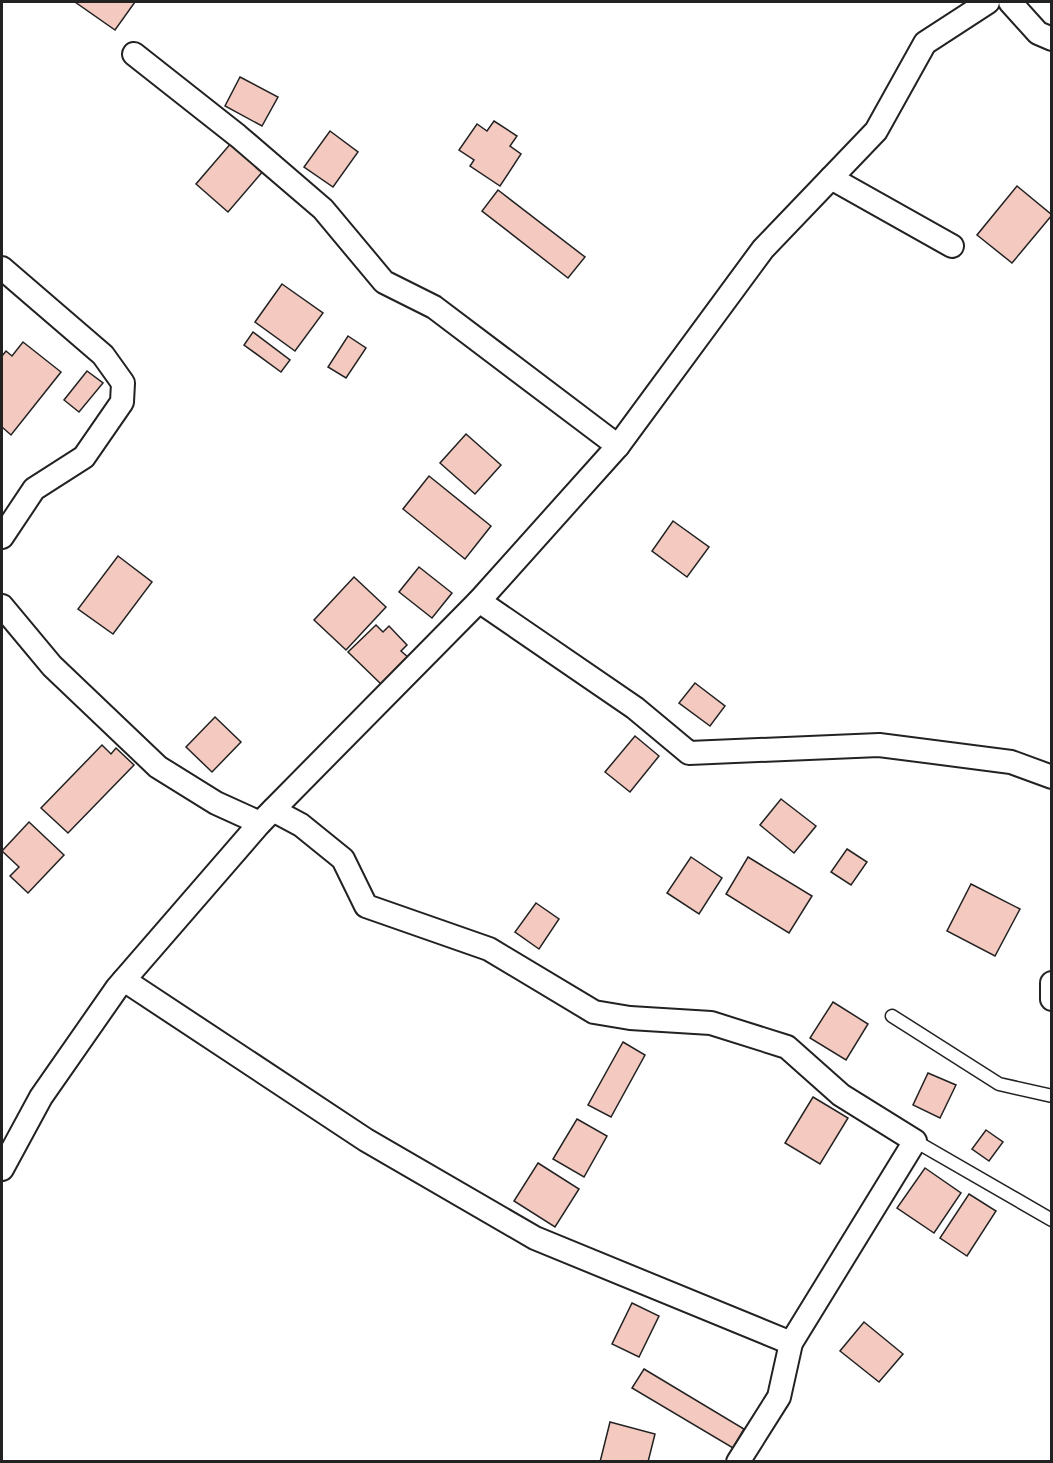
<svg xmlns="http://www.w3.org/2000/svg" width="1053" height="1463" font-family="'Work Sans',sans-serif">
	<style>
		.building { fill: #f3c9c0; stroke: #222; stroke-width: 1.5 }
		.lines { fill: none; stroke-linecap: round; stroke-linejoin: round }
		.lane-casing { stroke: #222; stroke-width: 15 }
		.street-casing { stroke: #222; stroke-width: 26 }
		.lane { stroke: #fff; stroke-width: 12 }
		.street { stroke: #fff; stroke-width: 22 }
	</style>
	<rect width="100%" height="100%" fill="#fff"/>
	<g class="building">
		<path d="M75 2H135L115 30Z"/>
		<path d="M240 77 278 97 262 126 225 106Z"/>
		<path d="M494 121 517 136 510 146 521 154 500 186 470 166 474 160 459 150 477 124 487 131Z"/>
		<path d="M330 131 358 152 333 187 304 167Z"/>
		<path d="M232 142 264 170 228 212 196 184Z"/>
		<path d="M1017 186 1052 215 1012 263 977 235Z"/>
		<path d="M498 190 585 257 568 278 482 211Z"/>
		<path d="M282 284 323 313 295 351 255 322Z"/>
		<path d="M253 332 290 360 281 372 244 345Z"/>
		<path d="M348 336 366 348 346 378 328 367Z"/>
		<path d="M23 342 61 372 11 435 2 427V356L6 351 12 356Z"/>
		<path d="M87 371 103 383 79 412 64 400Z"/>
		<path d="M466 434 501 465 475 494 440 463Z"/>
		<path d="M429 476 491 526 465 559 403 509Z"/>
		<path d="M673 521 709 547 687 577 652 551Z"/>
		<path d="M118 556 152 582 113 634 78 609Z"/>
		<path d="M419 567 452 593 432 618 399 592Z"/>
		<path d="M354 577 386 607 346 650 314 620Z"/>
		<path d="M376 625 383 632 389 626 407 645 401 651 409 658 382 685 348 652Z"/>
		<path d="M695 683 725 706 710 726 679 703Z"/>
		<path d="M215 717 241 742 212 772 186 747Z"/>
		<path d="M635 736 659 756 630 792 605 772Z"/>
		<path d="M102 745 111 754 116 748 134 765 68 833 41 808Z"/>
		<path d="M781 799 816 826 794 853 760 825Z"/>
		<path d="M29 822 64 855 28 893 10 876 19 867 2 851Z"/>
		<path d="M847 849 867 862 851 885 831 872Z"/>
		<path d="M691 857 722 878 699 914 667 893Z"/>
		<path d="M748 857 812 896 789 933 726 894Z"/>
		<path d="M971 884 1020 909 995 956 947 931Z"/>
		<path d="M536 903 559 919 539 949 515 932Z"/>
		<path d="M833 1002 868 1024 846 1060 810 1038Z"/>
		<path d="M623 1042 645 1055 611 1117 588 1105Z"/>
		<path d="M928 1073 956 1085 940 1118 913 1105Z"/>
		<path d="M813 1097 848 1118 820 1164 785 1143Z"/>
		<path d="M577 1119 607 1136 584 1177 553 1159Z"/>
		<path d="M986 1130 1003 1142 989 1161 972 1149Z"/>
		<path d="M538 1163 579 1189 555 1227 514 1201Z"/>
		<path d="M925 1168 961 1193 934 1233 897 1208Z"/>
		<path d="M969 1194 996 1211 967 1256 940 1238Z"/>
		<path d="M632 1303 659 1316 639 1357 612 1344Z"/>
		<path d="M864 1322 903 1354 879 1382 840 1351Z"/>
		<path d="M644 1369 744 1429 733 1448 632 1388Z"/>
		<path d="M610 1422 655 1434 648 1462H600Z"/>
	</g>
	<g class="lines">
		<defs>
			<g id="lane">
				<path d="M892 1016 999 1084 1052 1096"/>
				<path d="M915 1141 1052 1220"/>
			</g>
			<g id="street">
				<path d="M1010 2 1038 33 1052 39"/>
				<path d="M134 54 238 136 323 209 384 282 434 307 618 446"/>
				<path d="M831 178 952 246"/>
				<path d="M2 268 103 355 123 383 122 402 84 457 34 489 2 537"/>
				<path d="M479 601 635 708 689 753 879 745 1011 762 1052 777"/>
				<path d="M2 606 52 666 158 767 216 803 260 823"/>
				<path d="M273 810 301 825 343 859 366 906 489 949 594 1012 630 1018 711 1023 787 1047 841 1095 915 1141 791 1343 779 1397 738 1462"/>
				<path d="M124 980 366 1140 535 1238 791 1343"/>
				<path d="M1052 983V999"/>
				<path d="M2 1169 41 1097 117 988 260 823 479 601 618 446 763 249 876 131 925 43 988 2"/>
			</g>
		</defs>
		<use href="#lane" class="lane-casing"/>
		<use href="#street" class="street-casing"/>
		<use href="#lane" class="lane"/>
		<use href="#street" class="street"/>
	</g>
	<rect width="1053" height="1463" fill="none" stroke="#222222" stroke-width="6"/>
</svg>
